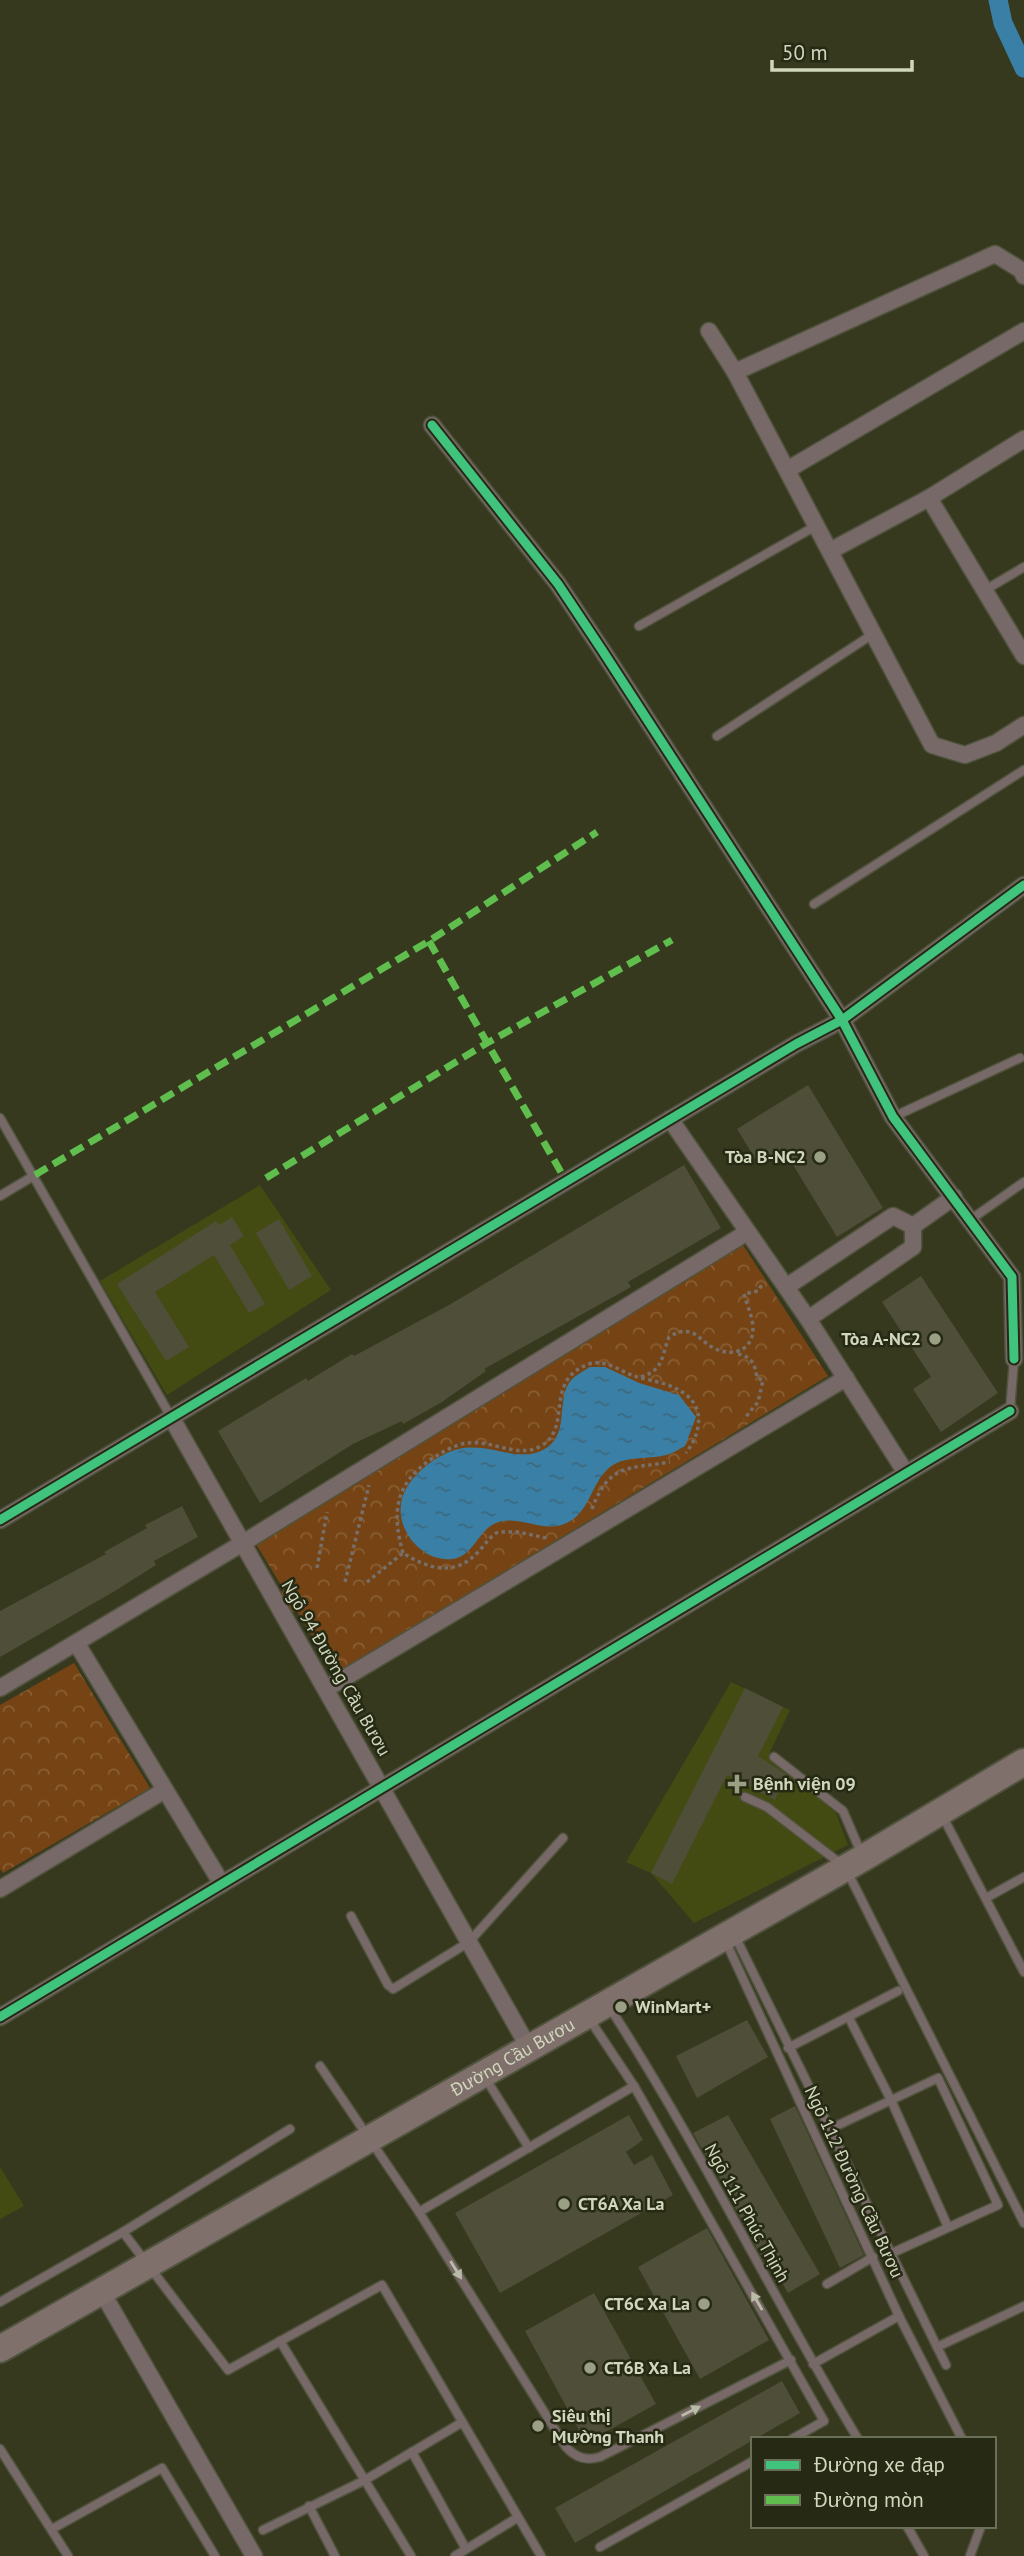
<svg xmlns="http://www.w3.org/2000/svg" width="1024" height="2556" font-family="'PT Sans',sans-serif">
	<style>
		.built { fill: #444b12 }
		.park { fill: url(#park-crowns) }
		.water { fill: url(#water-ripples) }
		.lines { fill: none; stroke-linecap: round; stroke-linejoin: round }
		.canal { stroke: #3a7fa5; stroke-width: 19 }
		.building { fill: #4f4e38 }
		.lane-casing { stroke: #50533d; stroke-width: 11 }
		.street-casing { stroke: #50533d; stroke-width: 19 }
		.primary-casing { stroke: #50533d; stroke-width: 30 }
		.path { stroke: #776f69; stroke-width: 3.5; stroke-dasharray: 3.5 3.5; stroke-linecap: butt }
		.lane { stroke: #776967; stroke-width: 8 }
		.street { stroke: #776967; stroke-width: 16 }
		.primary { stroke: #7f706b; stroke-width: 26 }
		.quiet { stroke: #5fbe4e; stroke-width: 7; stroke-dasharray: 14 7; stroke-linecap: butt }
		.cycleway-casing { stroke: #262a14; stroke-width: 13 }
		.cycleway { stroke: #40c37c; stroke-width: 9 }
		.oneway { fill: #babca7 }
		.poi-dot { fill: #9ba085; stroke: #262a14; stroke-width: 2.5 }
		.labels { text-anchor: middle; stroke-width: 5; stroke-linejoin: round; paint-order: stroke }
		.poi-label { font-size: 18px; font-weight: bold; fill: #d1d7bc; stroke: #262a14; text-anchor: start }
		.street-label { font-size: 18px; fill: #d1d7bc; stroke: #262a14 }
	</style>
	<defs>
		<pattern id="park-crowns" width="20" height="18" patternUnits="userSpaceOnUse" patternTransform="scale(1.75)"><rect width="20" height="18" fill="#764414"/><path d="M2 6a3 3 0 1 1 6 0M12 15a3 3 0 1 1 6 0" fill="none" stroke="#885e34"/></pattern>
		<pattern id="water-ripples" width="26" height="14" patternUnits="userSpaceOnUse" patternTransform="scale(1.75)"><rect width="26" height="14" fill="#3a7fa5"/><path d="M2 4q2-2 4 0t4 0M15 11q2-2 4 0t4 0" fill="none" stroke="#3c697f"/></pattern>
	</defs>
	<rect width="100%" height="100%" fill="#36391e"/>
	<g class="built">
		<path d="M260 1185 331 1290 167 1395 100 1281Z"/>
		<path d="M731 1682 790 1710 769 1754 836 1813 848 1845 694 1923 651 1873 626 1862Z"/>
		<path d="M0 2167 24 2206 0 2219Z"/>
	</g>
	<g class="park">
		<path d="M743 1245 828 1376 335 1674 297 1611 289 1613 278 1594 284 1590 256 1544Z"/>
		<path d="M74 1663 150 1788 3 1873 0 1869V1705Z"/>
	</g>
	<path class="water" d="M590 1367H605L639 1383 679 1395 696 1417 685 1446C679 1449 672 1454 666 1455 647 1460 626 1455 610 1467 590 1483 590 1515 564 1524 542 1533 518 1514 496 1523 478 1530 473 1557 452 1559 423 1562 397 1532 401 1504 404 1482 426 1463 445 1454 481 1435 514 1465 543 1450 570 1436 556 1404 569 1383 573 1376 584 1371 590 1367Z"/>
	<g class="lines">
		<path class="canal" d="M998 0 1003 23 1024 68"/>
	</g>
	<g class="building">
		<path d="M808 1085 883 1208 837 1237 784 1150 759 1165 737 1129Z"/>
		<path d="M684 1165 721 1228 628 1282 631 1287 484 1369 486 1371 442 1402 403 1424 402 1421 353 1444 260 1503 218 1431 306 1378 308 1381 352 1354 354 1356 449 1305Z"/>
		<path d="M232 1217 244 1236 230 1245 265 1304 249 1313 214 1255 155 1292 189 1347 166 1361 117 1284 216 1221 219 1225Z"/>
		<path d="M279 1219 312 1276 289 1290 256 1233Z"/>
		<path d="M921 1276 998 1393 941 1432 913 1389 931 1377 882 1302Z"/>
		<path d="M182 1506 198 1537 154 1561 156 1565 115 1591 0 1657V1611L106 1554 104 1552 147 1528 145 1525Z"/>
		<path d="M745 1688 783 1707 758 1756 787 1775 775 1800 727 1775 672 1884 651 1873Z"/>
		<path d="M747 2020 768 2057 697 2098 676 2056Z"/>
		<path d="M795 2106 864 2255 840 2268 770 2119Z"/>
		<path d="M629 2115 643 2140 626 2152 634 2165 652 2155 673 2195 500 2293 455 2213Z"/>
		<path d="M728 2115 820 2274 788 2293 781 2281H775L723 2186 710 2154 706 2156 693 2133Z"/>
		<path d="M707 2228 769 2340 700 2379 638 2267Z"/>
		<path d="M594 2293 656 2404 586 2443 525 2331Z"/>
		<path d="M782 2381 800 2413 575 2543 555 2508Z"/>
	</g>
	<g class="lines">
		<defs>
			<g id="lane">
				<path d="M985 590 1024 567"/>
				<path d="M639 626 814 527"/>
				<path d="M717 736 873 634"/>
				<path d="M814 904 1024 770"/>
				<path d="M893 1117 1020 1058"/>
				<path d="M0 1118 171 1417"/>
				<path d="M0 1196 35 1175"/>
				<path d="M970 1220 1024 1182"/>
				<path d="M1010 1411 1014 1359"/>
				<path d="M774 1757 843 1811 862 1855"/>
				<path d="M745 1797 767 1807 845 1867 1024 2223"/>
				<path d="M943 1817 1024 1972"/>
				<path d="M986 1898 1024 1877"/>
				<path d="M351 1916 388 1985 393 1989 469 1942 563 1838"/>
				<path d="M734 1934 946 2365"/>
				<path d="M725 1940 899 2316 962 2439"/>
				<path d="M610 2008C700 2147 772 2297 858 2439"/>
				<path d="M849 2018 891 2100 948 2227"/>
				<path d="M788 2048 898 1991"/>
				<path d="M320 2066 419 2212 566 2447C576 2458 586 2461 600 2457L791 2360"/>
				<path d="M486 2079 529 2148"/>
				<path d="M634 2086 824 2421 792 2439"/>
				<path d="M832 2128 938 2078 998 2205 892 2253"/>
				<path d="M419 2212 634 2086 588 2017"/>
				<path d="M123 2232 228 2370 382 2285 541 2556"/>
				<path d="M827 2284 873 2257"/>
				<path d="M0 2302 123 2232 290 2129"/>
				<path d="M280 2341 411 2556"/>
				<path d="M937 2347 1024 2306"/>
				<path d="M813 2364 899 2316"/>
				<path d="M0 2449 68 2556"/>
				<path d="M412 2452 466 2549"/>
				<path d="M309 2506 335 2556"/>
				<path d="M907 2526 924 2556"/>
				<path d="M52 2529 162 2468 215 2556"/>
				<path d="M263 2530 365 2480 461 2423"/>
				<path d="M600 2547 753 2461"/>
				<path d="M455 2556 517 2518"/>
				<path d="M970 2556 981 2526"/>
			</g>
			<g id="street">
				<path d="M709 331 735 372 932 745 965 755 996 743 1024 725"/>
				<path d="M735 372 995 254 1021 270 1024 276"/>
				<path d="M432 425 558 584 602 650 842 1020 893 1117 1012 1277 1014 1359"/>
				<path d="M787 470 1024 331"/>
				<path d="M929 498 1024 656"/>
				<path d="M830 551 929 498 1024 439"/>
				<path d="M670 1119 808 1319 906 1473"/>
				<path d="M913 1226 954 1197"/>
				<path d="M786 1287 893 1216 913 1226V1247L808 1319"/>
				<path d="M171 1417 529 2048"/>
				<path d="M0 1520 796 1044 842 1020 1024 885"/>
				<path d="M77 1644 222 1884"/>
				<path d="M0 1688 243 1543 746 1233"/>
				<path d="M326 1689 846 1378"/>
				<path d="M0 1889 165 1790"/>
				<path d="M0 2017 1010 1411"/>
				<path d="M102 2292 254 2556"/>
			</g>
			<g id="primary">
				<path id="s1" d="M0 2349 863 1858 1024 1762"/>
			</g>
		</defs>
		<use href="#lane" class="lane-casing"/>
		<use href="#street" class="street-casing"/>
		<use href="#primary" class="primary-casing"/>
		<g class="path">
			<path d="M738 1354C752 1357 755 1364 757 1378L763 1380 758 1402 744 1419"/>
			<path d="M641 1377C664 1370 661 1357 669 1337 676 1333 682 1330 690 1332 699 1335 704 1343 712 1347 735 1360 758 1348 752 1320 750 1311 746 1302 744 1294L758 1291 763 1283"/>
			<path d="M592 1509C609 1463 629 1469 670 1462"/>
			<path d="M403 1553C392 1514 394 1485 430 1460 441 1453 455 1444 468 1443 493 1440 518 1459 541 1446 573 1428 543 1380 589 1364 606 1359 620 1371 634 1376 647 1380 663 1382 675 1388 706 1402 703 1430 686 1453"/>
			<path d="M317 1568 327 1512"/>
			<path d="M345 1582 369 1485"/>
			<path d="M367 1582 403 1553C428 1569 455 1577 478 1552 485 1545 489 1537 498 1532H518L546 1538"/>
		</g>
		<use href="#lane" class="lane"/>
		<use href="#street" class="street"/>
		<use href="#primary" class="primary"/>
		<g class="quiet">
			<path d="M429 941 566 1181"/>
			<path d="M35 1175 429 941 597 832"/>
			<path d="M266 1178 487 1043 672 940"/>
		</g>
		<defs>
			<g id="cycleway">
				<path d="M432 425 558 584 602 650 842 1020 893 1117 1012 1277 1014 1359"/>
				<path d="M0 1520 796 1044 842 1020 1024 885"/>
				<path d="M0 2017 1010 1411"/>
			</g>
		</defs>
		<use href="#cycleway" class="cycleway-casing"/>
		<use href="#cycleway" class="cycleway"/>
	</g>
	<defs><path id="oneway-solid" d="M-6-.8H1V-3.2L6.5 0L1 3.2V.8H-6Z" transform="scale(1.75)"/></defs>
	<g class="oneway">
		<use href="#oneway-solid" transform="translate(456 2270) rotate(58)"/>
		<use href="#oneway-solid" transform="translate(757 2301) rotate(-120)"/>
		<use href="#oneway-solid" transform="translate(691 2411) rotate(-27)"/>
	</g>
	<g class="poi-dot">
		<circle cx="820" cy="1157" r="7"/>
		<circle cx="935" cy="1339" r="7"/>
		<path d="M733.5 1773.5h7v7h7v7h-7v7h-7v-7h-7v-7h7z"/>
		<circle cx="621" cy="2007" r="7"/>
		<circle cx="564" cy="2204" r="7"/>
		<circle cx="704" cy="2304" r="7"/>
		<circle cx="590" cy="2368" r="7"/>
		<circle cx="538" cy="2426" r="7"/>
	</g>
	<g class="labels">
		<g class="poi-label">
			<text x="806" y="1163" text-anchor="end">Tòa B-NC2</text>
			<text x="921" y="1345" text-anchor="end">Tòa A-NC2</text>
			<text x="753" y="1790">Bệnh viện 09</text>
			<text x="635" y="2013">WinMart+</text>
			<text x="578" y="2210">CT6A Xa La</text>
			<text x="690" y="2310" text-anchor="end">CT6C Xa La</text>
			<text x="604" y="2374">CT6B Xa La</text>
			<text x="552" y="2422">Siêu thị<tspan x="552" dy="21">Mường Thanh</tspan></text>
		</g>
		<g class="street-label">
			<text transform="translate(336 1668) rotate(60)" y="6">Ngõ 94 Đường Cầu Bươu</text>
			<text dy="6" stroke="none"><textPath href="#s1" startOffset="590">Đường Cầu Bươu</textPath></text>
			<text transform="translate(854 2182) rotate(65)" y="6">Ngõ 112 Đường Cầu Bươu</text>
			<text transform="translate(747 2213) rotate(61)" y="6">Ngõ 111 Phúc Thịnh</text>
		</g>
	</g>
	<rect x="751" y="2437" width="245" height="91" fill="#262a14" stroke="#6a6f57" stroke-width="2"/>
	<rect x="765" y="2460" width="35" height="10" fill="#40c37c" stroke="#6a6f57" stroke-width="2"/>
	<text x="814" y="2472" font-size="21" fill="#d1d7bc">Đường xe đạp</text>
	<rect x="765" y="2495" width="35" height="10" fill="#5fbe4e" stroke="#6a6f57" stroke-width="2"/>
	<text x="814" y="2507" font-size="21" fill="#d1d7bc">Đường mòn</text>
	<path d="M772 60v10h140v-10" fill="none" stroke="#d1d7bc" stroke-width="3.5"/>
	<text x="782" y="60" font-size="21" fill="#d1d7bc" stroke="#262a14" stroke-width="5" paint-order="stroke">50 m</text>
</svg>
